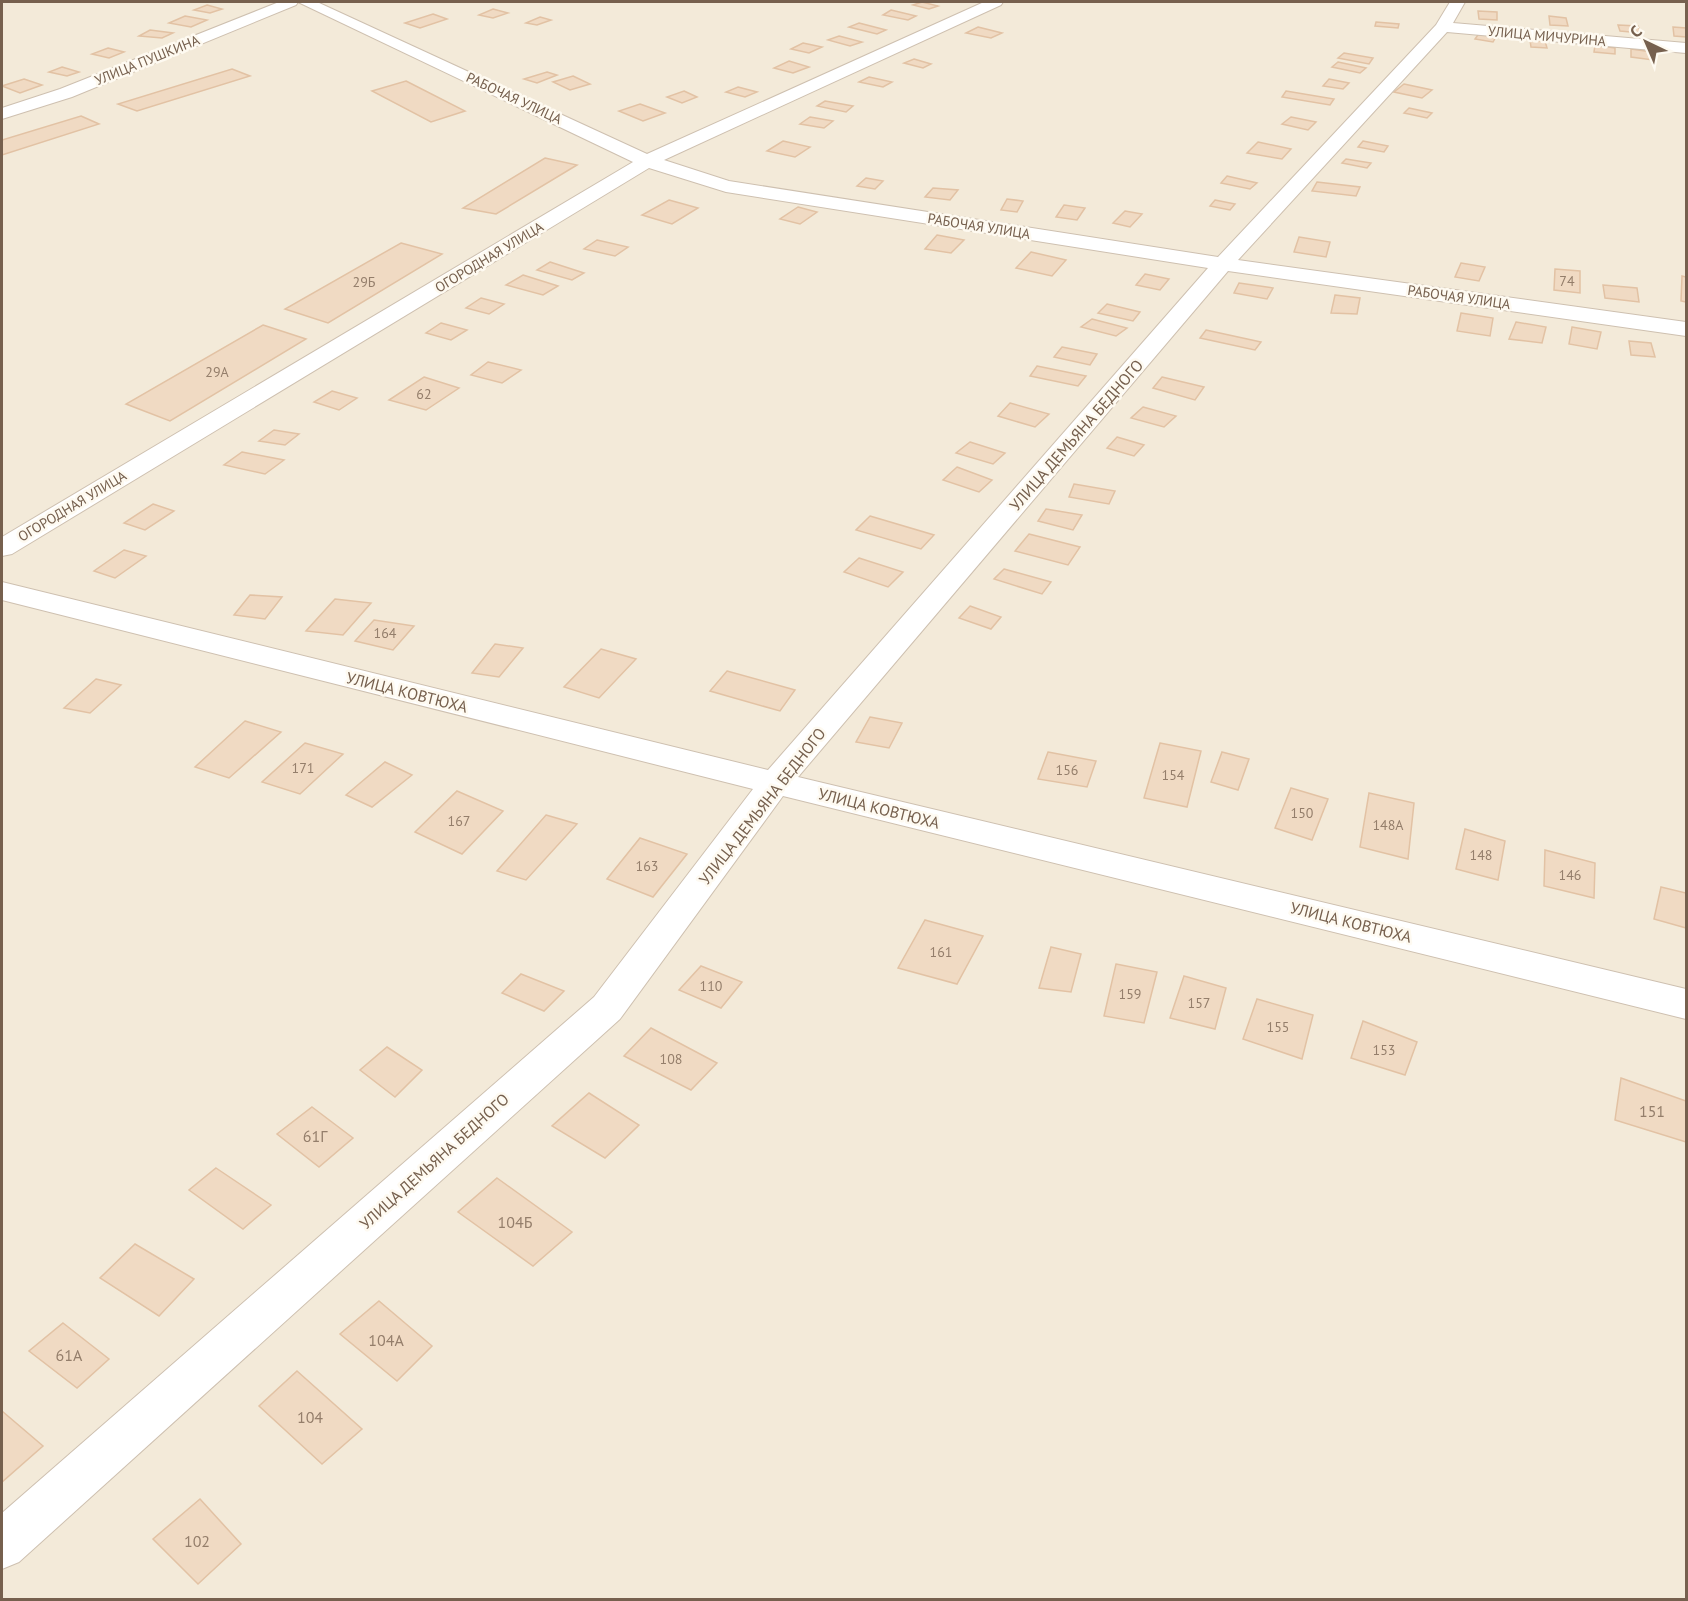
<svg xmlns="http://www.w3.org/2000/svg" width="1688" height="1601" font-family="'PT Sans',sans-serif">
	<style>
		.residential { fill: #f3ead9 }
		.building { fill: #f0dac3; stroke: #e2c2a4; stroke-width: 1.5 }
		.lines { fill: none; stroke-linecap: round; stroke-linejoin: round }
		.street-casing { stroke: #cec0b0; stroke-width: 2 }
		.street { fill: #fff; fill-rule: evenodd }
		.labels { text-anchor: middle; stroke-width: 5; stroke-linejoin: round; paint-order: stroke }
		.far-street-label { font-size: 14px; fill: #76604e; stroke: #fefaf1 }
		.number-label { font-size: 14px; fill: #947e6b }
		.street-label { font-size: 16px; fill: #76604e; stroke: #fefaf1 }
		.near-number-label { font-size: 16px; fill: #947e6b }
	</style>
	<rect width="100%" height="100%" fill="#fcf7ea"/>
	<rect class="residential" x="2" y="2" width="1684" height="1597"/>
	<g class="building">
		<path d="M922 2 938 6 929 9 913 5Z"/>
		<path d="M207 5 222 9 210 13 194 10Z"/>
		<path d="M493 9 508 13 493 18 479 15Z"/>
		<path d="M891 10 916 16 908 20 883 15Z"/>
		<path d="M1478 11 1497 12V20L1479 19Z"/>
		<path d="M433 14 447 19 420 28 405 23Z"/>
		<path d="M185 16 207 20 191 27 169 23Z"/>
		<path d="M1549 16 1566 18 1568 26 1550 25Z"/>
		<path d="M540 17 551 20 537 25 526 23Z"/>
		<path d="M1376 22 1399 24 1398 28 1375 26Z"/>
		<path d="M859 23 886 30 877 34 849 27Z"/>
		<path d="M1618 25 1638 26 1641 33 1620 31Z"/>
		<path d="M978 27 1002 33 991 38 966 33Z"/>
		<path d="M1673 27 1686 28V37L1674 36Z"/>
		<path d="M150 30 173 33 162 38 139 36Z"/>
		<path d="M1480 32 1497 35 1493 42 1475 39Z"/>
		<path d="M839 36 862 42 850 46 828 40Z"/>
		<path d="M1530 40 1545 41 1547 48 1531 47Z"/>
		<path d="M803 43 822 47 809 53 791 49Z"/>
		<path d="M1595 45 1615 48V54L1594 52Z"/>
		<path d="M108 48 124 52 109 58 92 54Z"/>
		<path d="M1631 49 1652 52 1653 60 1631 57Z"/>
		<path d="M1344 53 1373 58 1369 64 1338 58Z"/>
		<path d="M914 59 931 64 923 68 904 63Z"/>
		<path d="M789 61 809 67 793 73 774 68Z"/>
		<path d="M1338 62 1366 68 1360 73 1332 67Z"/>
		<path d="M62 67 79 72 67 76 49 72Z"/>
		<path d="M232 69 250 76 137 111 118 104Z"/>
		<path d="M547 72 557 75 537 83 524 79Z"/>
		<path d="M573 76 590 84 570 90 553 82Z"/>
		<path d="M869 77 892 82 883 87 859 82Z"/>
		<path d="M24 79 42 85 20 93 2 86Z"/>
		<path d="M1329 79 1349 83 1343 89 1323 86Z"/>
		<path d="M406 81 465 111 431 122 372 91Z"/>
		<path d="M1404 84 1432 90 1422 98 1394 92Z"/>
		<path d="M738 87 757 92 745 97 726 92Z"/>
		<path d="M684 91 697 97 682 103 667 97Z"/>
		<path d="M1286 91 1334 99 1330 105 1282 97Z"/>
		<path d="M825 101 853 106 846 112 817 106Z"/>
		<path d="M640 104 665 113 643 121 619 111Z"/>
		<path d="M1409 108 1432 113 1427 118 1404 113Z"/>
		<path d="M81 116 99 124 2 155V140Z"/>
		<path d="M810 117 833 121 824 128 800 124Z"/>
		<path d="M1291 117 1316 122 1308 130 1282 124Z"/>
		<path d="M783 141 810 147 795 157 767 151Z"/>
		<path d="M1363 141 1388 146 1384 152 1358 147Z"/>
		<path d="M1258 142 1291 149 1282 159 1247 153Z"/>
		<path d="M545 158 577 165 496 214 463 208Z"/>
		<path d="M1346 159 1371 163 1367 168 1342 163Z"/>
		<path d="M1227 176 1257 183 1250 189 1221 183Z"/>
		<path d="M866 178 883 181 875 189 857 186Z"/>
		<path d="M1317 182 1360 187 1356 196 1312 191Z"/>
		<path d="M933 188 958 190 950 200 925 197Z"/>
		<path d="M1007 199 1023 201 1017 212 1001 210Z"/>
		<path d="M669 200 698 208 672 224 642 215Z"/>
		<path d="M1215 200 1235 204 1230 210 1210 206Z"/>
		<path d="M1064 205 1085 208 1077 220 1056 217Z"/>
		<path d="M798 207 817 212 800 224 780 219Z"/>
		<path d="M1125 211 1142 214 1130 227 1113 223Z"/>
		<path d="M937 235 964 240 951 253 925 249Z"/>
		<path d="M1299 237 1330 242 1326 257 1294 252Z"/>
		<path d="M597 240 628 247 615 256 584 249Z"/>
		<path d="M401 243 442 254 328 323 285 309Z"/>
		<path d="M1031 252 1066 260 1052 276 1016 268Z"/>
		<path d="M550 262 584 273 572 280 537 270Z"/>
		<path d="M1461 263 1485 267 1479 281 1455 277Z"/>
		<path d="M1555 269 1580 271V293L1554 290Z"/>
		<path d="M1145 274 1169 279 1160 290 1136 285Z"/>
		<path d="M523 275 558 286 543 295 506 285Z"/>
		<path d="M1682 276 1686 277V302L1681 301Z"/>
		<path d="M1239 283 1273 288 1267 299 1234 293Z"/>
		<path d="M1603 285 1637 288 1639 302 1605 298Z"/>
		<path d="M1335 295 1360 298 1357 314 1331 313Z"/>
		<path d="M481 298 504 304 489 314 466 308Z"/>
		<path d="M1107 304 1140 312 1133 321 1098 313Z"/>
		<path d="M1461 313 1493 318 1490 336 1457 331Z"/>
		<path d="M1092 319 1127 328 1116 336 1081 327Z"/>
		<path d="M1516 322 1546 327 1542 343 1509 339Z"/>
		<path d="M441 323 467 330 451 340 426 333Z"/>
		<path d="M263 325 306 339 170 421 126 404Z"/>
		<path d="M1572 327 1601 332 1597 349 1569 344Z"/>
		<path d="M1206 330 1261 342 1255 350 1200 338Z"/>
		<path d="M1629 341 1651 343 1655 357 1631 355Z"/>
		<path d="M1062 347 1097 354 1090 365 1054 357Z"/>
		<path d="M488 362 521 370 502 383 471 375Z"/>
		<path d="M1037 366 1086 376 1078 386 1030 376Z"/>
		<path d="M424 377 459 388 426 410 389 400Z"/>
		<path d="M1162 377 1204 387 1195 400 1153 388Z"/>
		<path d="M332 391 357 398 339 410 314 402Z"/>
		<path d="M1010 403 1049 414 1035 427 998 416Z"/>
		<path d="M1143 407 1176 416 1164 427 1131 418Z"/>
		<path d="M274 430 299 434 285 445 259 441Z"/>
		<path d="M1117 437 1144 445 1134 456 1107 448Z"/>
		<path d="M970 442 1005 453 993 464 956 453Z"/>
		<path d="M242 452 284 460 265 474 224 465Z"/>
		<path d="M957 467 992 480 979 492 943 480Z"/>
		<path d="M1074 484 1115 491 1109 504 1069 497Z"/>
		<path d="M153 504 174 511 145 530 124 523Z"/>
		<path d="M1046 509 1082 515 1073 530 1038 521Z"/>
		<path d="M870 516 934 535 921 549 856 530Z"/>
		<path d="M1029 534 1080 547 1068 565 1015 551Z"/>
		<path d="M124 550 146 556 115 578 94 571Z"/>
		<path d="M859 558 903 572 888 587 844 572Z"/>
		<path d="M1004 569 1051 582 1042 594 994 579Z"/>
		<path d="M250 595 282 597 265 619 234 615Z"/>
		<path d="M335 599 371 603 343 635 306 631Z"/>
		<path d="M970 606 1001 617 991 629 959 618Z"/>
		<path d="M374 620 414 626 393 650 355 641Z"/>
		<path d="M495 644 523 648 499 677 472 673Z"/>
		<path d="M601 649 636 659 599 698 564 687Z"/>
		<path d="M727 671 795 690 780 711 710 691Z"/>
		<path d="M96 679 121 685 90 713 64 708Z"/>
		<path d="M870 717 902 723 889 748 856 742Z"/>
		<path d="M245 721 281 732 229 778 195 767Z"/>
		<path d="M305 743 343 754 300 794 262 782Z"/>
		<path d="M1160 743 1201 751 1187 807 1144 798Z"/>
		<path d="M1048 752 1096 761 1087 787 1038 779Z"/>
		<path d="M1222 752 1249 759 1238 790 1211 782Z"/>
		<path d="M385 762 412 775 372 807 346 795Z"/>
		<path d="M1291 788 1328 799 1312 840 1275 828Z"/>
		<path d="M457 791 503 811 462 854 415 832Z"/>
		<path d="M1369 793 1414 803 1408 859 1360 847Z"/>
		<path d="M546 815 577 824 526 880 497 871Z"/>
		<path d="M1465 829 1505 841 1498 880 1456 869Z"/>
		<path d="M640 838 687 854 653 897 607 879Z"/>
		<path d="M1545 850 1595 863 1594 898 1544 886Z"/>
		<path d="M1661 887 1686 893V928L1654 919Z"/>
		<path d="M925 920 983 936 957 984 898 968Z"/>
		<path d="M1051 947 1081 954 1071 992 1039 988Z"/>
		<path d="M1116 964 1157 972 1144 1023 1104 1016Z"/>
		<path d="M701 966 742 982 721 1008 679 990Z"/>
		<path d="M521 974 564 991 544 1011 502 993Z"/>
		<path d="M1184 976 1226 988 1215 1029 1170 1018Z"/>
		<path d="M1257 999 1313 1015 1302 1059 1243 1039Z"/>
		<path d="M1363 1021 1417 1042 1405 1075 1351 1058Z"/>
		<path d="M651 1028 717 1063 691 1090 624 1056Z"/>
		<path d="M387 1047 422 1070 395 1097 360 1070Z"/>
		<path d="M1621 1078 1686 1101V1142L1615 1120Z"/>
		<path d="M589 1093 639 1125 605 1158 552 1126Z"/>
		<path d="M312 1107 353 1138 319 1167 277 1134Z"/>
		<path d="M216 1168 271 1205 243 1229 189 1190Z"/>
		<path d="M497 1178 572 1232 533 1266 458 1212Z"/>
		<path d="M135 1244 194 1279 159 1316 100 1278Z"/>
		<path d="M379 1301 432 1346 397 1381 340 1334Z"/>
		<path d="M63 1323 109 1359 77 1388 29 1351Z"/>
		<path d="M297 1371 362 1429 322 1464 259 1406Z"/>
		<path d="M2 1411 43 1446 2 1482Z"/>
		<path d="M200 1499 241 1544 198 1584 153 1539Z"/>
	</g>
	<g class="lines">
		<defs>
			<path id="street" d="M279 2H317L647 154 984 2H1003L1001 5 664 160 729 181 1218 257 1436 25 1450 2H1465L1453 23 1686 43V53L1447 32 1238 260 1686 322V336L1228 271 798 777 1686 989V1019L783 796 620 1019 19 1562 2 1569V1513L594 997 753 789 2 600V582L768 770 1208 268 726 192 649 168 12 554 2 556V537L633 162 298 2 296 5 72 97 2 119V108L60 89Z"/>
		</defs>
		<use href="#street" class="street-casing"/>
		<use href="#street" class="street"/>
	</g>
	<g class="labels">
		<g class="far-street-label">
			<text transform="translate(1547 36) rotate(5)" y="5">УЛИЦА МИЧУРИНА</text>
			<text transform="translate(147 60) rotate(-22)" y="5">УЛИЦА ПУШКИНА</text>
			<text transform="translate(514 98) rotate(25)" y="5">РАБОЧАЯ УЛИЦА</text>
			<text transform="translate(979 226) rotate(9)" y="5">РАБОЧАЯ УЛИЦА</text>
			<text transform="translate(489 257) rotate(-31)" y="5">ОГОРОДНАЯ УЛИЦА</text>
			<text transform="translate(1459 297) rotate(8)" y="5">РАБОЧАЯ УЛИЦА</text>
			<text transform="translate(72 506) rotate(-31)" y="5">ОГОРОДНАЯ УЛИЦА</text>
		</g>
		<g class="number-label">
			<text x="1567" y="286">74</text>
			<text x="364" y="287">29Б</text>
			<text x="217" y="377">29А</text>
			<text x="424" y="399">62</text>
			<text x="385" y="638">164</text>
			<text x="303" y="773">171</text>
			<text x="1067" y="775">156</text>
			<text x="1173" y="780">154</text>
			<text x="1302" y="818">150</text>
			<text x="459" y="826">167</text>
			<text x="1388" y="830">148А</text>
			<text x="1481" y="860">148</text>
			<text x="647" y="871">163</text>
			<text x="1570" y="880">146</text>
			<text x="941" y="957">161</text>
			<text x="711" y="991">110</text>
			<text x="1130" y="999">159</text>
			<text x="1199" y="1008">157</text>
			<text x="1278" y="1032">155</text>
			<text x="1384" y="1055">153</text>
			<text x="671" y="1064">108</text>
		</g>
		<g class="street-label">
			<text transform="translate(1076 435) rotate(-49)" y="6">УЛИЦА ДЕМЬЯНА БЕДНОГО</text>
			<text transform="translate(407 692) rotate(14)" y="6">УЛИЦА КОВТЮХА</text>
			<text transform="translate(762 806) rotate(-52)" y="6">УЛИЦА ДЕМЬЯНА БЕДНОГО</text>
			<text transform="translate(879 808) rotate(14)" y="6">УЛИЦА КОВТЮХА</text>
			<text transform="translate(1351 922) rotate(14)" y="6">УЛИЦА КОВТЮХА</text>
			<text transform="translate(434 1161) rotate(-42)" y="6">УЛИЦА ДЕМЬЯНА БЕДНОГО</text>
		</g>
		<g class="near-number-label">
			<text x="1652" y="1117">151</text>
			<text x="315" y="1142">61Г</text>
			<text x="515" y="1228">104Б</text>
			<text x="386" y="1346">104А</text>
			<text x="69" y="1361">61А</text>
			<text x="310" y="1423">104</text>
			<text x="197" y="1547">102</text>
		</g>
	</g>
	<rect width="1688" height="1601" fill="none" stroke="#76604e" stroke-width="6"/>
	<g transform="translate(1646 42) rotate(316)" stroke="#fefaf1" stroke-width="4.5" paint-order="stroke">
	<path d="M0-4.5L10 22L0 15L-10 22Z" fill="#76604e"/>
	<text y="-9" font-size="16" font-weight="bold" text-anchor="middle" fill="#76604e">С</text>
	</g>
</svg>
